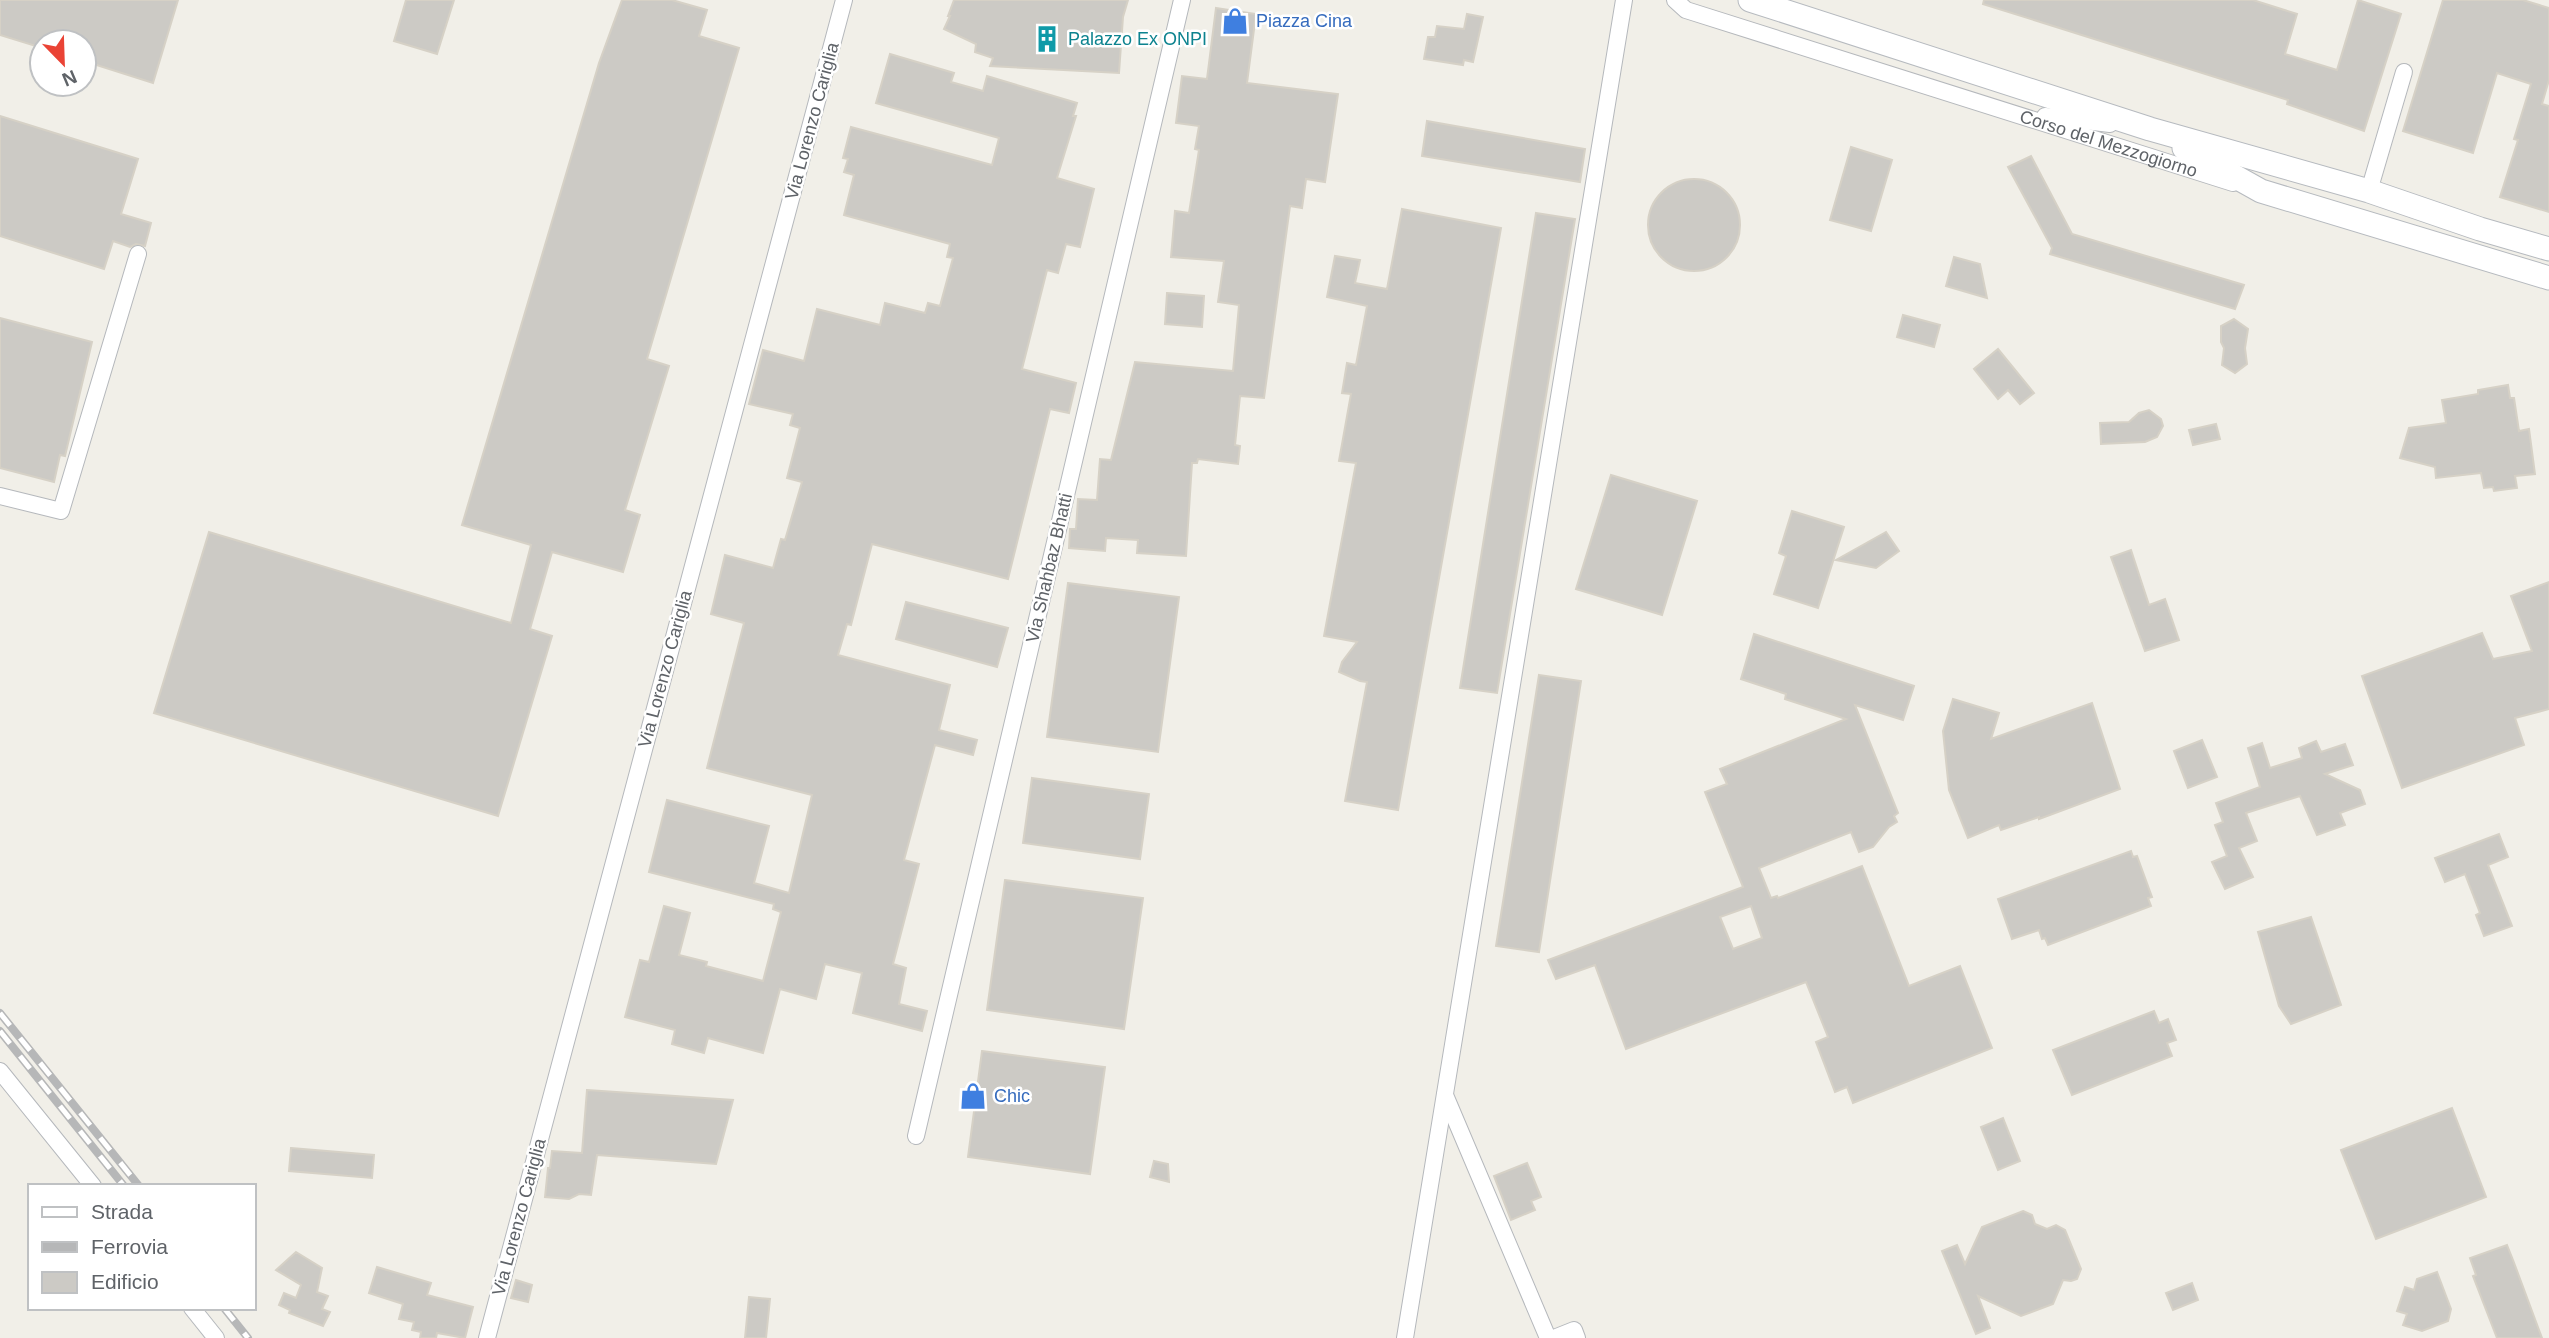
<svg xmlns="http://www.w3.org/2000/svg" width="2549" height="1338" font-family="Helvetica,sans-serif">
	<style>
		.building { fill: #cccac5; stroke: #d6d1c6; stroke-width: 2; fill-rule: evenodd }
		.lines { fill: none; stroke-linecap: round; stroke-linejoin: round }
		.minor-casing { stroke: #b5b8bc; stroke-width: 18 }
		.secondary-casing { stroke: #b6babf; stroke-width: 25 }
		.minor { stroke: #fff; stroke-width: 16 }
		.secondary { stroke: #fff; stroke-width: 23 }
		.rail-casing { stroke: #b6b7b8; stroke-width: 8 }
		.rail { stroke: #fff; stroke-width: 5; stroke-dasharray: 16; stroke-linecap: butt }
		.labels { text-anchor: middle; stroke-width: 5; stroke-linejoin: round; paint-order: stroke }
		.shop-label { font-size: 18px; fill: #366cbe; stroke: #fff; text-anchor: start }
		.culture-label { font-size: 18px; fill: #0d838f; stroke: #fff; text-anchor: start }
		.street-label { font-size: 18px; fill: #5f6368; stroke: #fff }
	</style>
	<rect width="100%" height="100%" fill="#f1efe8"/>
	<g class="building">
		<path d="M0 0H178L153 83 84 61V42H42V48L0 35Z"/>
		<path d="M406 0H454L437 54 394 41Z"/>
		<path d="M622 0H672L707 10 699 36 739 48 647 359 669 366 625 510 640 515 623 572 552 552 530 629 552 636 498 816 154 713 209 532 511 623 531 545 462 525 599 63Z"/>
		<path d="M954 0H1128L1123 17 1119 73 990 66 993 58 975 52 976 44 944 29 950 16H948Z"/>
		<path d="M1984 0H2253L2297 14 2285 54 2337 70 2358 0 2401 14 2364 131 2287 104 2288 100 1983 4Z"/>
		<path d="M2443 0H2523L2549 8V80L2542 104 2549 106V212L2500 197 2518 140 2514 139 2531 84 2497 73 2473 153 2403 131Z"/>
		<path d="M1216 8 1256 14 1247 83 1338 94 1325 182 1306 179 1302 208 1290 206 1264 398 1240 396 1235 445 1240 446 1238 464 1198 459 1197 463H1192L1186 556 1137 553 1138 540 1106 538 1105 551 1069 548 1070 529H1076L1078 499 1097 500 1100 459 1111 460 1135 362 1233 371 1239 305 1218 302 1224 261 1171 257 1175 211 1189 213 1199 150 1195 149 1199 126 1176 123 1182 76 1207 79Z"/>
		<path d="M1467 14 1483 17 1473 62 1464 60 1463 65 1424 59 1428 37H1435L1437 26 1464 29Z"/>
		<path d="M890 54 954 73 951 82 983 91 987 76 1077 103 1073 116H1076L1057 178 1094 189 1080 247 1066 244 1058 273 1047 270 1022 369 1076 383 1069 413 1050 409 1008 579 872 544 851 625 847 624 838 655 950 685 939 730 977 740 973 755 935 745 904 860 919 864 893 964 906 968 899 1004 927 1011 922 1031 853 1013 862 973 825 964 816 999 780 989 763 1053 708 1038 704 1053 672 1044 675 1030 625 1017 640 960 649 962 664 906 690 913 679 955 707 962 706 966 763 981 781 912 773 909 774 904 649 872 667 800 769 826 754 883 789 893 812 795 707 768 744 623 711 614 725 555 773 568 781 539 785 540 802 482 787 478 800 428 790 425 793 414 749 404 763 350 804 361 817 309 880 325 885 303 925 313 928 303 940 306 953 258 947 257 950 244 844 215 854 175 844 172 848 159 843 158 851 127 992 165 999 138 876 103Z"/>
		<path d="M0 116 138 159 121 214 151 223 145 246 136 244 130 247 113 241 104 269 0 236Z"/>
		<path d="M1427 121 1585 149 1580 182 1422 156Z"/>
		<path d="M1851 147 1892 160 1871 231 1830 220Z"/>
		<path d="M2031 156 2072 234 2244 285 2235 309 2050 254 2052 248 2008 167Z"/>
		<circle cx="1694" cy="225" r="46"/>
		<path d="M1402 209 1501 228 1398 810 1345 801 1367 682 1360 681 1339 672 1342 662 1357 642 1324 636 1356 463 1339 461 1351 394 1342 393 1347 363 1356 365 1367 306 1327 297 1335 256 1360 260 1355 283 1387 289Z"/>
		<path d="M1536 213 1575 219 1497 693 1460 688Z"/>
		<path d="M1954 257 1980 264 1987 298 1946 286Z"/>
		<path d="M1167 293 1204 296 1202 327 1165 324Z"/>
		<path d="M1903 315 1940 325 1934 347 1897 337Z"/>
		<path d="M0 318 92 342 65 456 60 455 54 482 0 468Z"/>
		<path d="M2234 319 2248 329 2245 348 2247 364 2235 373 2222 365 2224 348 2221 342V326Z"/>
		<path d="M1998 349 2034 393 2020 404 2008 390 1998 399 1974 369Z"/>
		<path d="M2508 385 2510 398H2514L2519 431 2529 429 2535 474 2515 476 2517 488 2494 491 2493 487 2484 488 2481 473 2436 478 2435 467 2400 458 2409 428 2446 423 2442 400 2478 394V390Z"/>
		<path d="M2149 410 2161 419 2163 426 2157 437 2145 442 2101 444 2100 423 2129 422 2139 413Z"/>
		<path d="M2216 424 2220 439 2193 445 2189 430Z"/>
		<path d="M1611 475 1697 501 1662 615 1576 589Z"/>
		<path d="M1792 511 1844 527 1818 608 1774 594 1786 556 1779 553Z"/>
		<path d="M1886 532 1899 551 1876 568 1836 560Z"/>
		<path d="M2131 550 2149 605 2165 599 2179 640 2145 651 2111 557Z"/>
		<path d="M2549 582V709L2515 718 2524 745 2402 788 2362 676 2482 633 2493 659 2532 651 2511 596Z"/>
		<path d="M1068 583 1179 597 1158 752 1047 737Z"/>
		<path d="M906 602 1008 628 997 667 896 639Z"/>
		<path d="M1754 634 1914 686 1903 720 1855 705 1898 813 1894 816 1897 822 1889 827 1873 847 1859 852 1851 832 1759 868 1771 898 1777 896 1778 898 1862 866 1909 986 1960 966 1992 1048 1853 1103 1847 1087 1835 1092 1816 1042 1828 1037 1806 982 1626 1049 1595 965 1556 979 1548 960 1743 887 1705 792 1727 784 1720 769 1846 719 1785 699 1786 694 1741 679ZM1751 906 1762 938 1733 949 1720 917Z"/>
		<path d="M1539 675 1581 681 1539 952 1496 946Z"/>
		<path d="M1953 699 1999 713 1991 739 2092 703 2120 789 2039 819V817L2001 830 1999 825 1968 838 1949 790 1943 731Z"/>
		<path d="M2202 740 2217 777 2188 788 2174 751Z"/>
		<path d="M2316 741 2321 752 2345 744 2353 765 2325 774 2360 790 2365 804 2340 813 2345 825 2317 835 2300 796 2246 813 2257 841 2239 848 2253 877 2225 889 2212 862 2227 856 2215 825 2223 822 2216 803 2260 787 2248 748 2262 743 2270 768 2302 758 2299 748Z"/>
		<path d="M1032 778 1149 794 1140 859 1023 843Z"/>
		<path d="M2499 834 2508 857 2488 865 2512 926 2484 936 2476 915 2480 913 2465 874 2445 882 2435 858Z"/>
		<path d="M2131 851 2133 857 2137 856 2152 897 2148 898 2151 906 2048 945 2045 938 2042 939 2039 930 2012 939 1998 899Z"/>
		<path d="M1005 880 1143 898 1124 1029 987 1010Z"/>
		<path d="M2311 917 2341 1005 2291 1024 2279 1006 2258 932Z"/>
		<path d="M2154 1011 2159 1023 2168 1019 2176 1040 2167 1043 2172 1056 2072 1095 2053 1050Z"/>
		<path d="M982 1051 1105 1067 1090 1174 968 1157Z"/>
		<path d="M587 1090 733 1100 716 1164 597 1155 591 1195 579 1194 569 1199 545 1197 548 1168H550L552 1151 582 1153Z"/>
		<path d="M2452 1108 2486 1197 2376 1239 2341 1150Z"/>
		<path d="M2003 1118 2020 1161 1998 1170 1981 1127Z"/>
		<path d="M291 1148 374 1155 372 1178 289 1171Z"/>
		<path d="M1154 1161 1168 1164 1169 1182 1150 1177Z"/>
		<path d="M1527 1163 1541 1197 1531 1201 1535 1210 1511 1220 1494 1176Z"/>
		<path d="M2023 1211 2032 1215 2035 1224 2047 1229 2056 1225 2065 1230 2081 1269 2077 1279 2071 1281 2063 1280 2053 1304 2021 1316 1978 1296 1990 1328 1976 1334 1942 1251 1957 1245 1965 1264 1982 1227Z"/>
		<path d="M2507 1245 2513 1260 2542 1338H2497L2473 1276 2476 1275 2470 1258Z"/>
		<path d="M296 1252 322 1268 317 1292 328 1296 322 1309 330 1312 323 1326 289 1313 290 1310 279 1305 284 1293 296 1298 301 1285 276 1270Z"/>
		<path d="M377 1267 431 1283 427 1295 473 1307 465 1338 437 1333 436 1338H420L421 1332 412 1330 414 1322 399 1319 403 1304 369 1293Z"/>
		<path d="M2437 1272 2451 1309 2448 1321 2422 1331 2403 1325 2407 1314 2397 1311 2405 1287 2414 1290 2417 1279Z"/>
		<path d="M516 1280 532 1285 528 1302 511 1298Z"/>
		<path d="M2192 1283 2198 1300 2173 1310 2166 1293Z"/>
		<path d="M749 1297 770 1299 766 1338H745Z"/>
	</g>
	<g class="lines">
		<defs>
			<g id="minor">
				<path id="s1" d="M1675 0 1686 10 2233 183"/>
				<path d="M2045 116 2110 124"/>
				<path d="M2369 191 2404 72"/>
				<path d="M0 496 61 511 138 254"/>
				<path d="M0 1071 93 1186"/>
				<path d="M1445 1095 1548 1338"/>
				<path d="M916 1136 1182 0"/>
				<path d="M192 1308 216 1338"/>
				<path d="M487 1338 844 0"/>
				<path d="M1405 1338 1624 0"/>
				<path d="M1554 1338 1574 1330 1577 1338"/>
			</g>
			<g id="secondary">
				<path d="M1750 0 2150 129 2369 191 2480 229 2549 249"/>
				<path d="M2184 148 2261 191 2549 278"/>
			</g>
		</defs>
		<use href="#minor" class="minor-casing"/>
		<use href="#secondary" class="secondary-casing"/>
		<use href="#minor" class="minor"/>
		<use href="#secondary" class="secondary"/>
		<defs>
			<g id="rail">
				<path d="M0 1013 139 1186"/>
				<path d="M0 1031 124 1186"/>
				<path d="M224 1308 248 1338"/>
			</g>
		</defs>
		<use href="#rail" class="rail-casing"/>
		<use href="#rail" class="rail"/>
	</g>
	<defs>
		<symbol id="shop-bare" viewBox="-9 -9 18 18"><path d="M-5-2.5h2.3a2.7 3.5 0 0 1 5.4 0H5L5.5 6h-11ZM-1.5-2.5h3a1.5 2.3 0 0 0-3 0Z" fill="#3f7fe0" stroke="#fff" stroke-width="2.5" paint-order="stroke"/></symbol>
		<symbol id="building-bare" viewBox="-9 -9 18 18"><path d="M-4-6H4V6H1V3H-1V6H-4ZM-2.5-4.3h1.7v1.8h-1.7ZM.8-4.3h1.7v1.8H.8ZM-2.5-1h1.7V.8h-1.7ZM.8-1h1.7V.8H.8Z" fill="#0f9aa8" stroke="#fff" stroke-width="2.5" paint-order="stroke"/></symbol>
	</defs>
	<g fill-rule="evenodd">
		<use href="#shop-bare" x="1216" y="2" width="38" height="38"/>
		<use href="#building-bare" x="1028" y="20" width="38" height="38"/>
		<use href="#shop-bare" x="954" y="1077" width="38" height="38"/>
	</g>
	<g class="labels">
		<g class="shop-label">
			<text x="1256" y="27">Piazza Cina</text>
			<text x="994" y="1102">Chic</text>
		</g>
		<g class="culture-label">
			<text x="1068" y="45">Palazzo Ex ONPI</text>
		</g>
		<g class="street-label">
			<text transform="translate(812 121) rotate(-75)" y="6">Via Lorenzo Cariglia</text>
			<text dy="6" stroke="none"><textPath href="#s1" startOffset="458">Corso del Mezzogiorno</textPath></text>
			<text transform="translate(1049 568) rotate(-77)" y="6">Via Shahbaz Bhatti</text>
			<text transform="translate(665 669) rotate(-75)" y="6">Via Lorenzo Cariglia</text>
			<text transform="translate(519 1217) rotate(-75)" y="6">Via Lorenzo Cariglia</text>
		</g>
	</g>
	<rect x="28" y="1184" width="228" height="126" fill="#ffffff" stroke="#bfc1c3" stroke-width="2"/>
	<rect x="42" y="1207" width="35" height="10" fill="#ffffff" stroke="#bfc1c3" stroke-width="2"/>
	<text x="91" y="1219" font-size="21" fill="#5f6368">Strada</text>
	<rect x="42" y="1242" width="35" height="10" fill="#b6b7b8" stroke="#bfc1c3" stroke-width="2"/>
	<text x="91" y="1254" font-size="21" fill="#5f6368">Ferrovia</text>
	<rect x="42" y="1272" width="35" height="21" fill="#cccac5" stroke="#bfc1c3" stroke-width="2"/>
	<text x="91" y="1289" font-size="21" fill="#5f6368">Edificio</text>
	<g transform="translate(63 63) rotate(157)"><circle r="33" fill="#ffffff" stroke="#bfc1c3" stroke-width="2"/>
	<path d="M0-5L12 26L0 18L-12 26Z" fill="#ea4335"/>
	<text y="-10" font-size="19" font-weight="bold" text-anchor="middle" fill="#5f6368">N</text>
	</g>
</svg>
